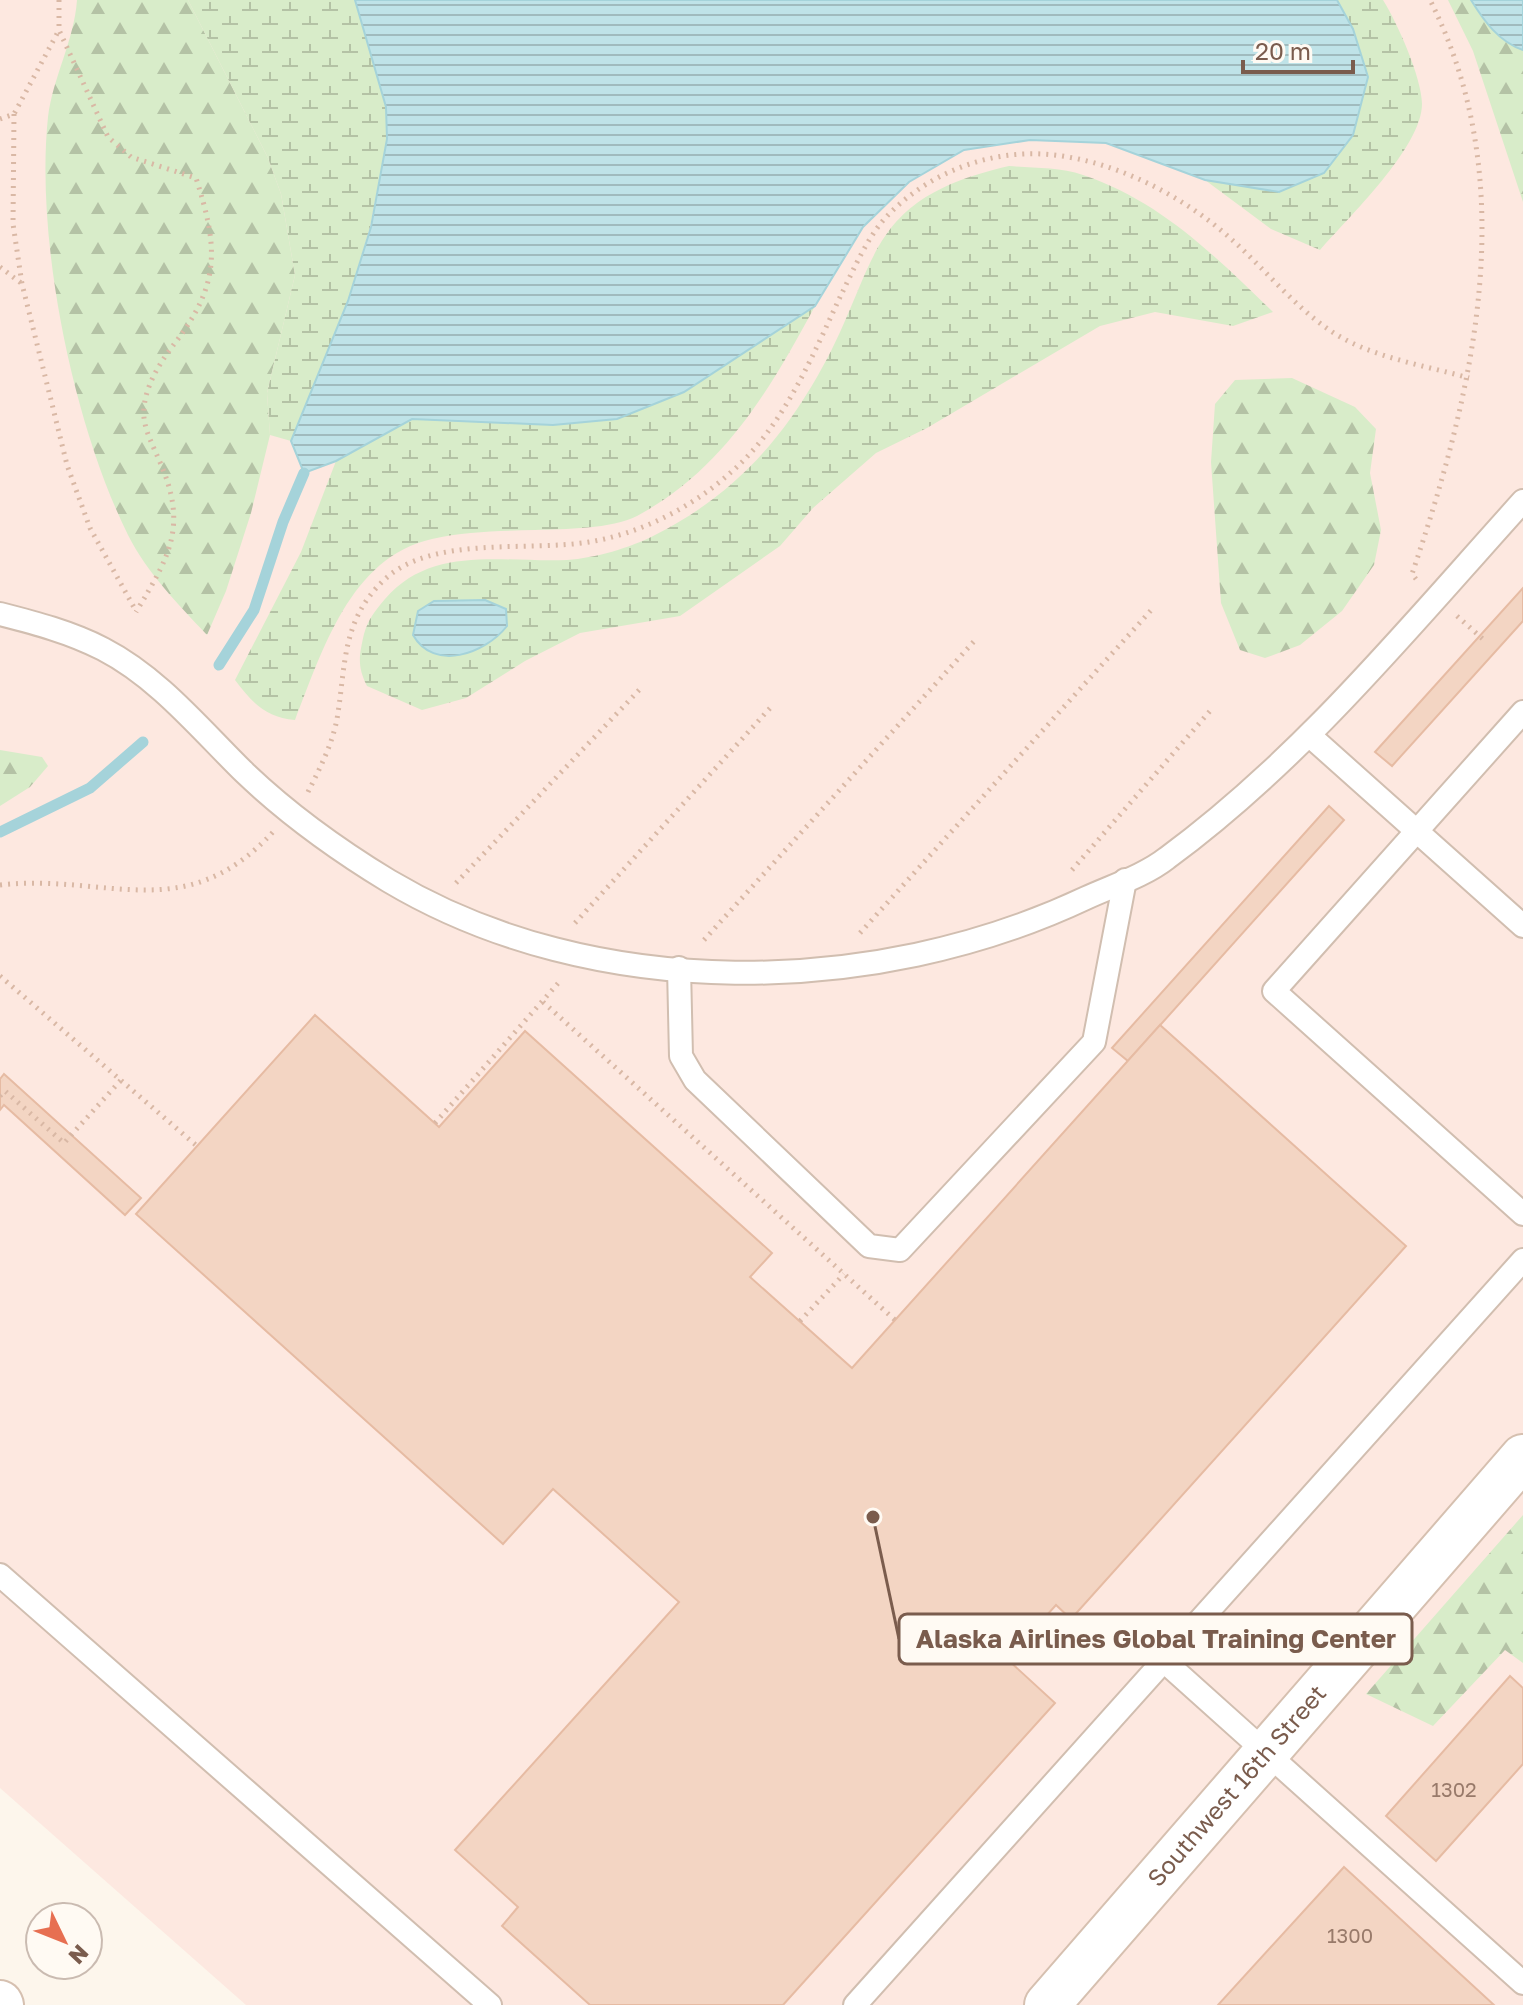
<svg xmlns="http://www.w3.org/2000/svg" width="1523" height="2005" font-family="'Golos Text',sans-serif">
	<style>
		.commercial { fill: #fde8e0 }
		.forest { fill: url(#forest-firs) }
		.wetland { fill: url(#wetland-marsh) }
		.water { fill: url(#water-rules); stroke: #a5d3da; stroke-width: 2 }
		.lines { fill: none; stroke-linecap: round; stroke-linejoin: round }
		.stream { stroke: #a5d3da; stroke-width: 11 }
		.building { fill: #f3d5c3; stroke: #e6bba3; stroke-width: 2 }
		.lane-casing { stroke: #d1beb0; stroke-width: 26 }
		.secondary-casing { stroke: #d6c0b0; stroke-width: 48 }
		.path { stroke: #d9b8a5; stroke-width: 5; stroke-dasharray: 2 6; stroke-linecap: butt }
		.lane { stroke: #fff; stroke-width: 22 }
		.secondary { stroke: #fff; stroke-width: 44 }
		.labels { text-anchor: middle; stroke-width: 6; stroke-linejoin: round; paint-order: stroke }
		.number-label { font-size: 20px; fill: #987a6a }
		.street-label { font-size: 24px; fill: #7a5c4d; stroke: #fffaf3 }
		.leader { fill: none; stroke: #7a5c4d; stroke-width: 3 }
		.callout-dot { fill: #7a5c4d; stroke: #fffaf3; stroke-width: 3 }
		.callout { fill: #fffaf3; stroke: #7a5c4d; stroke-width: 3 }
		.callout-label { font-size: 26px; text-anchor: middle; font-weight: bold; fill: #7a5c4d }
	</style>
	<defs>
		<pattern id="forest-firs" width="22" height="20" patternUnits="userSpaceOnUse" patternTransform="scale(2)"><rect width="22" height="20" fill="#d8ecc9"/><path d="M5 1l3.5 6h-7zM16 11l3.5 6h-7z" fill="#b4c2a5"/></pattern>
		<pattern id="wetland-marsh" width="20" height="14" patternUnits="userSpaceOnUse" patternTransform="scale(2)"><rect width="20" height="14" fill="#d8ecc9"/><path d="M1 5h8M5 5V1M11 12h8M15 12V8" fill="none" stroke="#b4c2a5"/></pattern>
		<pattern id="water-rules" width="6" height="5" patternUnits="userSpaceOnUse" patternTransform="scale(2)"><rect width="6" height="5" fill="#bfe3e8"/><path d="M0 2.5h6" fill="none" stroke="#a0bbbe"/></pattern>
	</defs>
	<rect width="100%" height="100%" fill="#fdf6ec"/>
	<path class="commercial" d="M0 0H1523V2005H246L0 1788Z"/>
	<g class="forest">
		<path d="M77 0H188L268 158 281 194 295 275 267 393 270 435 251 513 226 591 207 635C179 605 147 573 128 535 73 424 35 240 48 117 53 77 74 41 77 0Z"/>
		<path d="M1448 0H1471C1485 21 1499 42 1523 50V202L1473 51Z"/>
		<path d="M1292 378 1355 407 1376 429 1370 473 1381 530 1374 565 1342 611 1300 645 1265 658 1240 650 1221 603 1211 462 1215 404 1235 380Z"/>
		<path d="M0 750 42 757 48 766 30 787 0 806Z"/>
		<path d="M1523 1515V1663L1505 1650 1433 1726 1366 1694Z"/>
	</g>
	<g class="wetland">
		<path d="M188 0H355L386 107 387 139 370 227 348 301 291 441 270 435 267 393 295 275 281 194 268 158Z"/>
		<path d="M1337 0H1383C1397 22 1422 78 1422 104 1422 147 1348 218 1320 250L1271 229 1205 180 1279 192 1353 29Z"/>
		<path d="M1009 166C1033 168 1060 167 1083 175 1161 201 1216 257 1273 312L1233 326 1155 312 1100 326 927 428 876 453 813 508 780 546 680 616 580 633 525 661 466 698 422 710 367 686C357 666 359 656 364 634 368 619 375 611 385 599 432 544 503 563 567 560 595 558 630 548 655 535 728 498 776 448 817 377 881 267 859 200 1009 166Z"/>
		<path d="M815 306C770 390 723 470 637 516 612 529 564 529 535 530 501 531 466 531 432 539 350 557 322 652 295 720 266 717 253 704 235 680L301 552 336 461 412 419 553 425 617 419 684 392Z"/>
	</g>
	<g class="water">
		<path d="M355 0H1337L1353 29 1368 77 1353 135 1324 173 1279 192 1205 180 1106 143 1030 140 964 150 909 182 863 227 815 306 684 392 617 419 553 425 412 419 336 461 304 473 291 441 348 301 371 227 387 139 386 107Z"/>
		<path d="M1471 0H1523V50C1499 42 1484 21 1471 0Z"/>
		<path d="M485 600 506 609 507 626C485 654 434 672 413 635L418 611 434 601Z"/>
	</g>
	<g class="lines">
		<g class="stream">
			<path d="M219 665 254 610 283 522 304 473"/>
			<path d="M0 832 90 788 143 742"/>
		</g>
	</g>
	<g class="building">
		<path d="M1523 588V621L1392 766 1375 752Z"/>
		<path d="M1329 806 1344 820 1128 1061 1112 1048Z"/>
		<path d="M315 1015 439 1127 525 1031 772 1253 750 1277 852 1368 1160 1025 1406 1246 1071 1619 1056 1605 1007 1659 1055 1703 783 2005H590L502 1926 518 1907 455 1850 679 1602 553 1489 503 1544 136 1214Z"/>
		<path d="M4 1074 141 1198 125 1215 4 1105 0 1110V1079Z"/>
		<path d="M1510 1676 1523 1688V1764L1436 1861 1386 1816Z"/>
		<path d="M1344 1867 1494 2005H1218Z"/>
	</g>
	<g class="lines">
		<defs>
			<g id="lane">
				<path d="M0 614C35 623 70 632 103 649 159 678 200 729 245 773 288 814 338 850 389 881 594 1003 874 998 1086 898 1112 886 1144 876 1167 858 1303 758 1410 626 1523 501"/>
				<path d="M1523 712 1274 991 1523 1214"/>
				<path d="M1309 735 1523 926"/>
				<path d="M679 968 681 1056 695 1080 869 1246 900 1250 1094 1042 1125 880"/>
				<path d="M0 1575 490 2005"/>
				<path d="M1164 1661 1523 1983"/>
				<path d="M855 2005 1523 1260"/>
			</g>
			<g id="secondary">
				<path d="M0 2003 1 2005"/>
				<path id="s1" d="M1047 2005 1523 1457"/>
			</g>
		</defs>
		<use href="#lane" class="lane-casing"/>
		<use href="#secondary" class="secondary-casing"/>
		<g class="path">
			<path d="M59 0V30L108 137 131 157 196 178C218 247 221 283 175 343 161 361 146 384 144 408 142 426 152 443 159 460 188 525 171 554 136 612"/>
			<path d="M14 114 13 224 22 284 52 404 67 465 90 528 136 611"/>
			<path d="M0 119 14 114 59 30"/>
			<path d="M0 267 21 283"/>
			<path d="M1416 579 1412 574C1475 388 1523 184 1430 0"/>
			<path d="M1457 616 1484 640"/>
			<path d="M308 792C320 768 332 745 337 719 346 666 341 621 384 580 431 535 528 552 589 542 639 534 691 508 729 474 783 428 812 357 841 295 854 269 868 235 889 214 931 171 994 148 1054 155 1117 162 1183 196 1230 238 1263 267 1292 304 1328 329 1367 357 1424 365 1469 378"/>
			<path d="M1072 870 1210 711"/>
			<path d="M456 883 642 687"/>
			<path d="M0 885C108 873 184 928 273 832"/>
			<path d="M575 923 771 707"/>
			<path d="M860 933 1154 607"/>
			<path d="M704 940 977 638"/>
			<path d="M0 976 197 1146"/>
			<path d="M543 1002 895 1320"/>
			<path d="M0 1096 5 1091 64 1143 121 1080"/>
			<path d="M435 1123 561 980"/>
			<path d="M800 1321 844 1274"/>
		</g>
		<use href="#lane" class="lane"/>
		<use href="#secondary" class="secondary"/>
	</g>
	<g class="labels">
		<g class="number-label">
			<text x="1454" y="1797">1302</text>
			<text x="1350" y="1943">1300</text>
		</g>
		<g class="street-label">
			<text dy="8" stroke="none"><textPath href="#s1" startOffset="290">Southwest 16th Street</textPath></text>
		</g>
	</g>
	<path class="leader" d="M873 1517L899 1639"/>
	<circle class="callout-dot" cx="873" cy="1517" r="8"/>
	<rect class="callout" x="899" y="1614" width="513" height="50" rx="8"/>
	<g class="callout-label">
		<text x="1156" y="1648">Alaska Airlines Global Training Center</text>
	</g>
	<g transform="translate(64 1941) rotate(133)"><circle r="38" fill="#fffaf3" stroke="#cabbb1" stroke-width="2"/>
	<path d="M0-6L14 30L0 20L-14 30Z" fill="#e76f51"/>
	<text y="-12" font-size="22" font-weight="bold" text-anchor="middle" fill="#7a5c4d">N</text>
	</g>
	<path d="M1243 60v12h110v-12" fill="none" stroke="#7a5c4d" stroke-width="4"/>
	<text x="1255" y="60" font-size="24" fill="#7a5c4d" stroke="#fffaf3" stroke-width="6" paint-order="stroke">20 m</text>
</svg>
